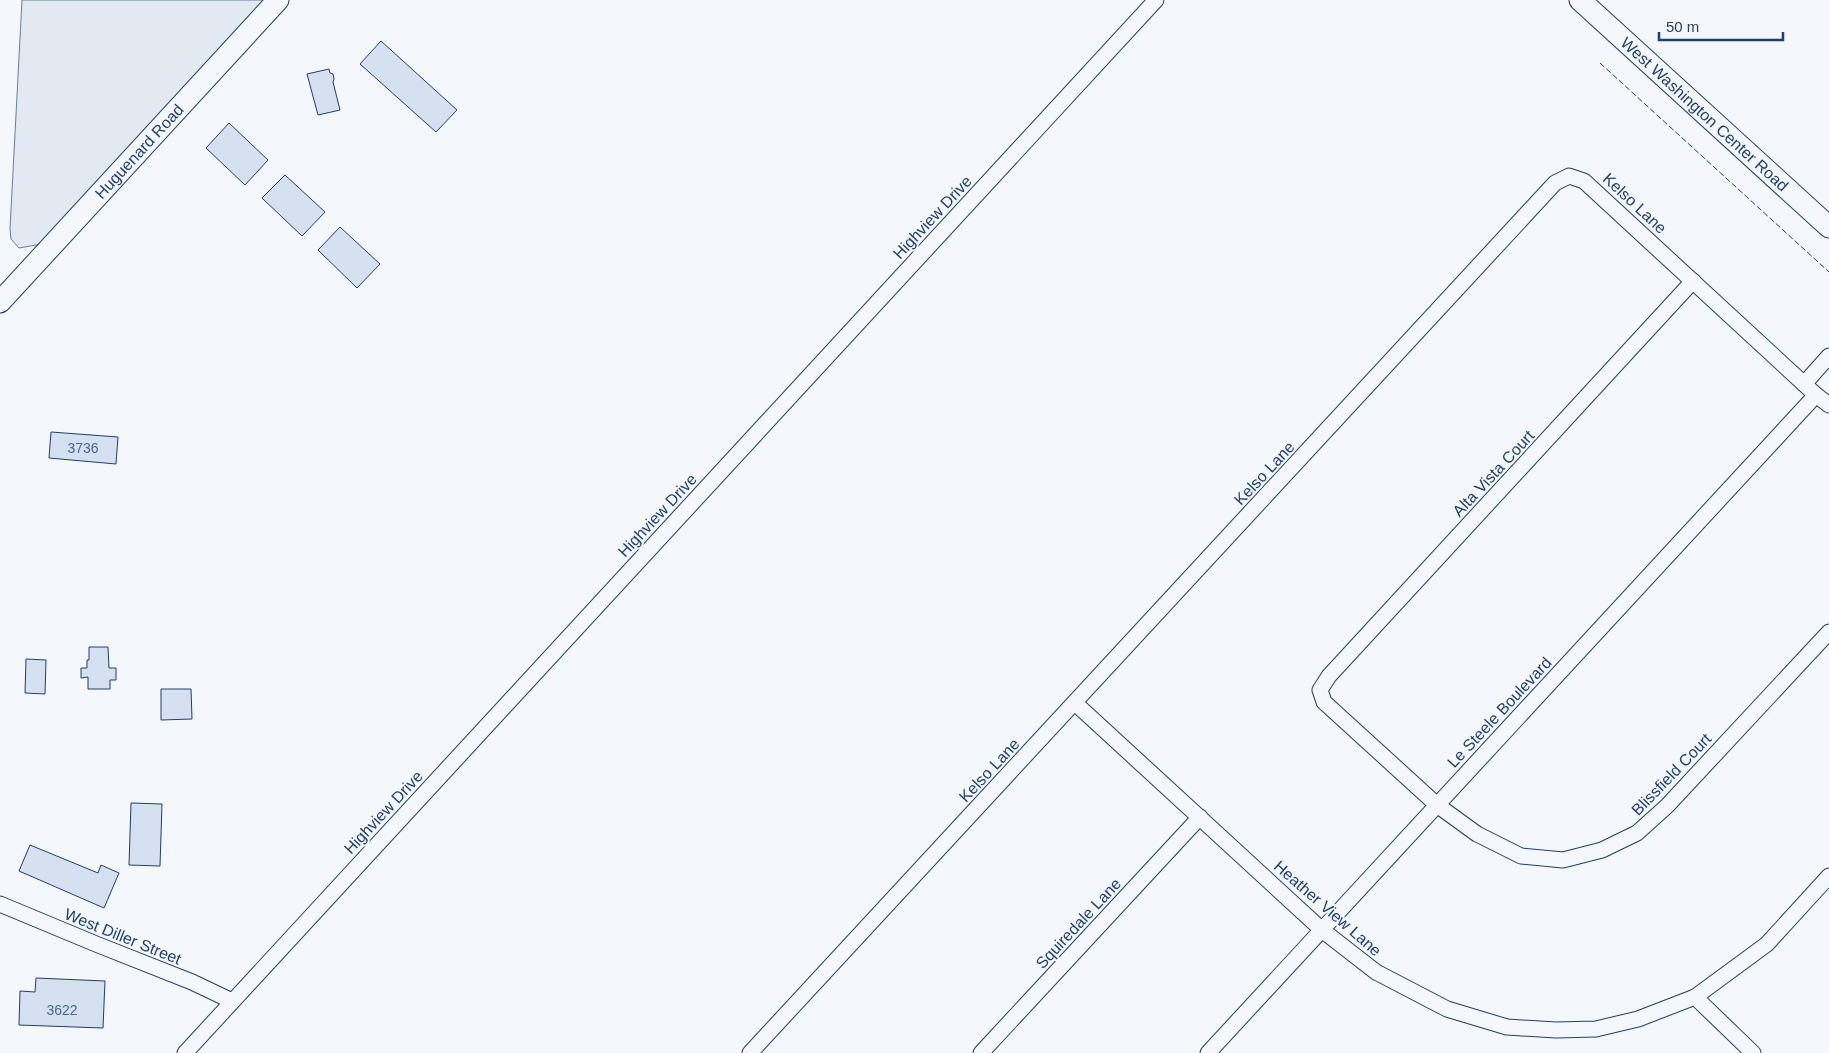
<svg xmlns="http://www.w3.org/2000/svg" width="1829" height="1053" font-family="Arial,sans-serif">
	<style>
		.green { fill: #e3e9f0; stroke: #687fa3 }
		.building { fill: #d5e0f0; stroke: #1d3f73 }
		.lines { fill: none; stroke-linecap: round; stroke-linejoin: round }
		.minor-casing { stroke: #1d3f73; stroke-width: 17 }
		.secondary-casing { stroke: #1d3f73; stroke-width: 23 }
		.minor { stroke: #f4f7fb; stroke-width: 15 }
		.secondary { stroke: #f4f7fb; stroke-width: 21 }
		.fence { stroke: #1d3f73; stroke-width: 1; stroke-dasharray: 6 2.5; stroke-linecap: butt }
		.labels { text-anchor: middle; stroke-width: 4; stroke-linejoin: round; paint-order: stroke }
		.number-label { font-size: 14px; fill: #4b6792 }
		.street-label { font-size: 16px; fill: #1d3f73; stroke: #f4f7fb }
	</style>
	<rect width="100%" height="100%" fill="#f4f7fb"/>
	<path class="green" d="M22 0H268L46 241 36 245 19 248 11 239 10 229Z"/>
	<g class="building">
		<path d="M381 41 457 110 436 132 360 64Z"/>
		<path d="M329 69 330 73 333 74 334 79 333 82 340 110 318 115 307 74Z"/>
		<path d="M229 123 268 160 245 185 206 148Z"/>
		<path d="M285 175 325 212 302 236 262 198Z"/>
		<path d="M340 227 380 264 357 288 318 250Z"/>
		<path d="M51 432 118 437 116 464 49 458Z"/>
		<path d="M89 647H108L109 668H116V680H110V689H88V677L81 678V668H87V660H89Z"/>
		<path d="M26 659 46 660 45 694 25 693Z"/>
		<path d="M161 689H191L192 719 161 720Z"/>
		<path d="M131 803 162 804 160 866 129 865Z"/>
		<path d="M30 845 98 873 101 865 119 873 104 908 19 871Z"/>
		<path d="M36 978 105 981 103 1028 19 1025 20 991 35 992Z"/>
	</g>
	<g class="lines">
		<defs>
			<g id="minor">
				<path d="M1693 281 1329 676 1320 690 1324 702 1437 805 1477 834 1521 856 1563 860 1602 850 1637 833 1667 806 1829 632"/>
				<path d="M1804 384 1829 356"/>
				<path d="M1075 703 1322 930 1376 972 1447 1009 1507 1027 1556 1030 1596 1029 1638 1019 1695 997 1767 944 1829 876"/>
				<path d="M0 904 96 944 192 982 232 1001"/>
				<path d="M1695 997 1753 1053"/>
				<path d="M185 1053 1156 0"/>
				<path d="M750 1053 1555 183 1569 176 1584 181 1816 395 1829 405"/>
				<path d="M981 1053 1200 817"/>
				<path d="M1208 1053 1816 395"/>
			</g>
			<g id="secondary">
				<path id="s1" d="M1580 0 1829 227"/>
				<path id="s2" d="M0 302 278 0"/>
			</g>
		</defs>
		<use href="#minor" class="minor-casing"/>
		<use href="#secondary" class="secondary-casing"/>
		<use href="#minor" class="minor"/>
		<use href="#secondary" class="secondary"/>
		<path class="fence" d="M1600 63 1829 272"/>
	</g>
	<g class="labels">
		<g class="number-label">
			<text x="83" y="453">3736</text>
			<text x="62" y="1015">3622</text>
		</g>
		<g class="street-label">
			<text dy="6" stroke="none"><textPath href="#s1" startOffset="169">West Washington Center Road</textPath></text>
			<text dy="6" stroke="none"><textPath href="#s2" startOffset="205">Huguenard Road</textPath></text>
			<text transform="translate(1635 203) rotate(43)" y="6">Kelso Lane</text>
			<text transform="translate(932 217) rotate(-47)" y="6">Highview Drive</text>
			<text transform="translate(1264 473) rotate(-47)" y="6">Kelso Lane</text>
			<text transform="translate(1493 473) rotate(-47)" y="6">Alta Vista Court</text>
			<text transform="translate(657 515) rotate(-47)" y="6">Highview Drive</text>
			<text transform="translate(1499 712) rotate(-47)" y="6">Le Steele Boulevard</text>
			<text transform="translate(989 770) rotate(-47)" y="6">Kelso Lane</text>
			<text transform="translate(1671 774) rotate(-46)" y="6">Blissfield Court</text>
			<text transform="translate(383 812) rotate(-47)" y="6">Highview Drive</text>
			<text transform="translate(1328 908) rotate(41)" y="6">Heather View Lane</text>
			<text transform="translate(1078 923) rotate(-47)" y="6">Squiredale Lane</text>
			<text transform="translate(123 936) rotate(22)" y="6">West Diller Street</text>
		</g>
	</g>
	<path d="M1659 32v8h124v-8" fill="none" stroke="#1d3f73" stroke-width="2.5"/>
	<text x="1666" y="32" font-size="15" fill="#1d3f73" stroke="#f4f7fb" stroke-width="4" paint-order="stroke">50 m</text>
</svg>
